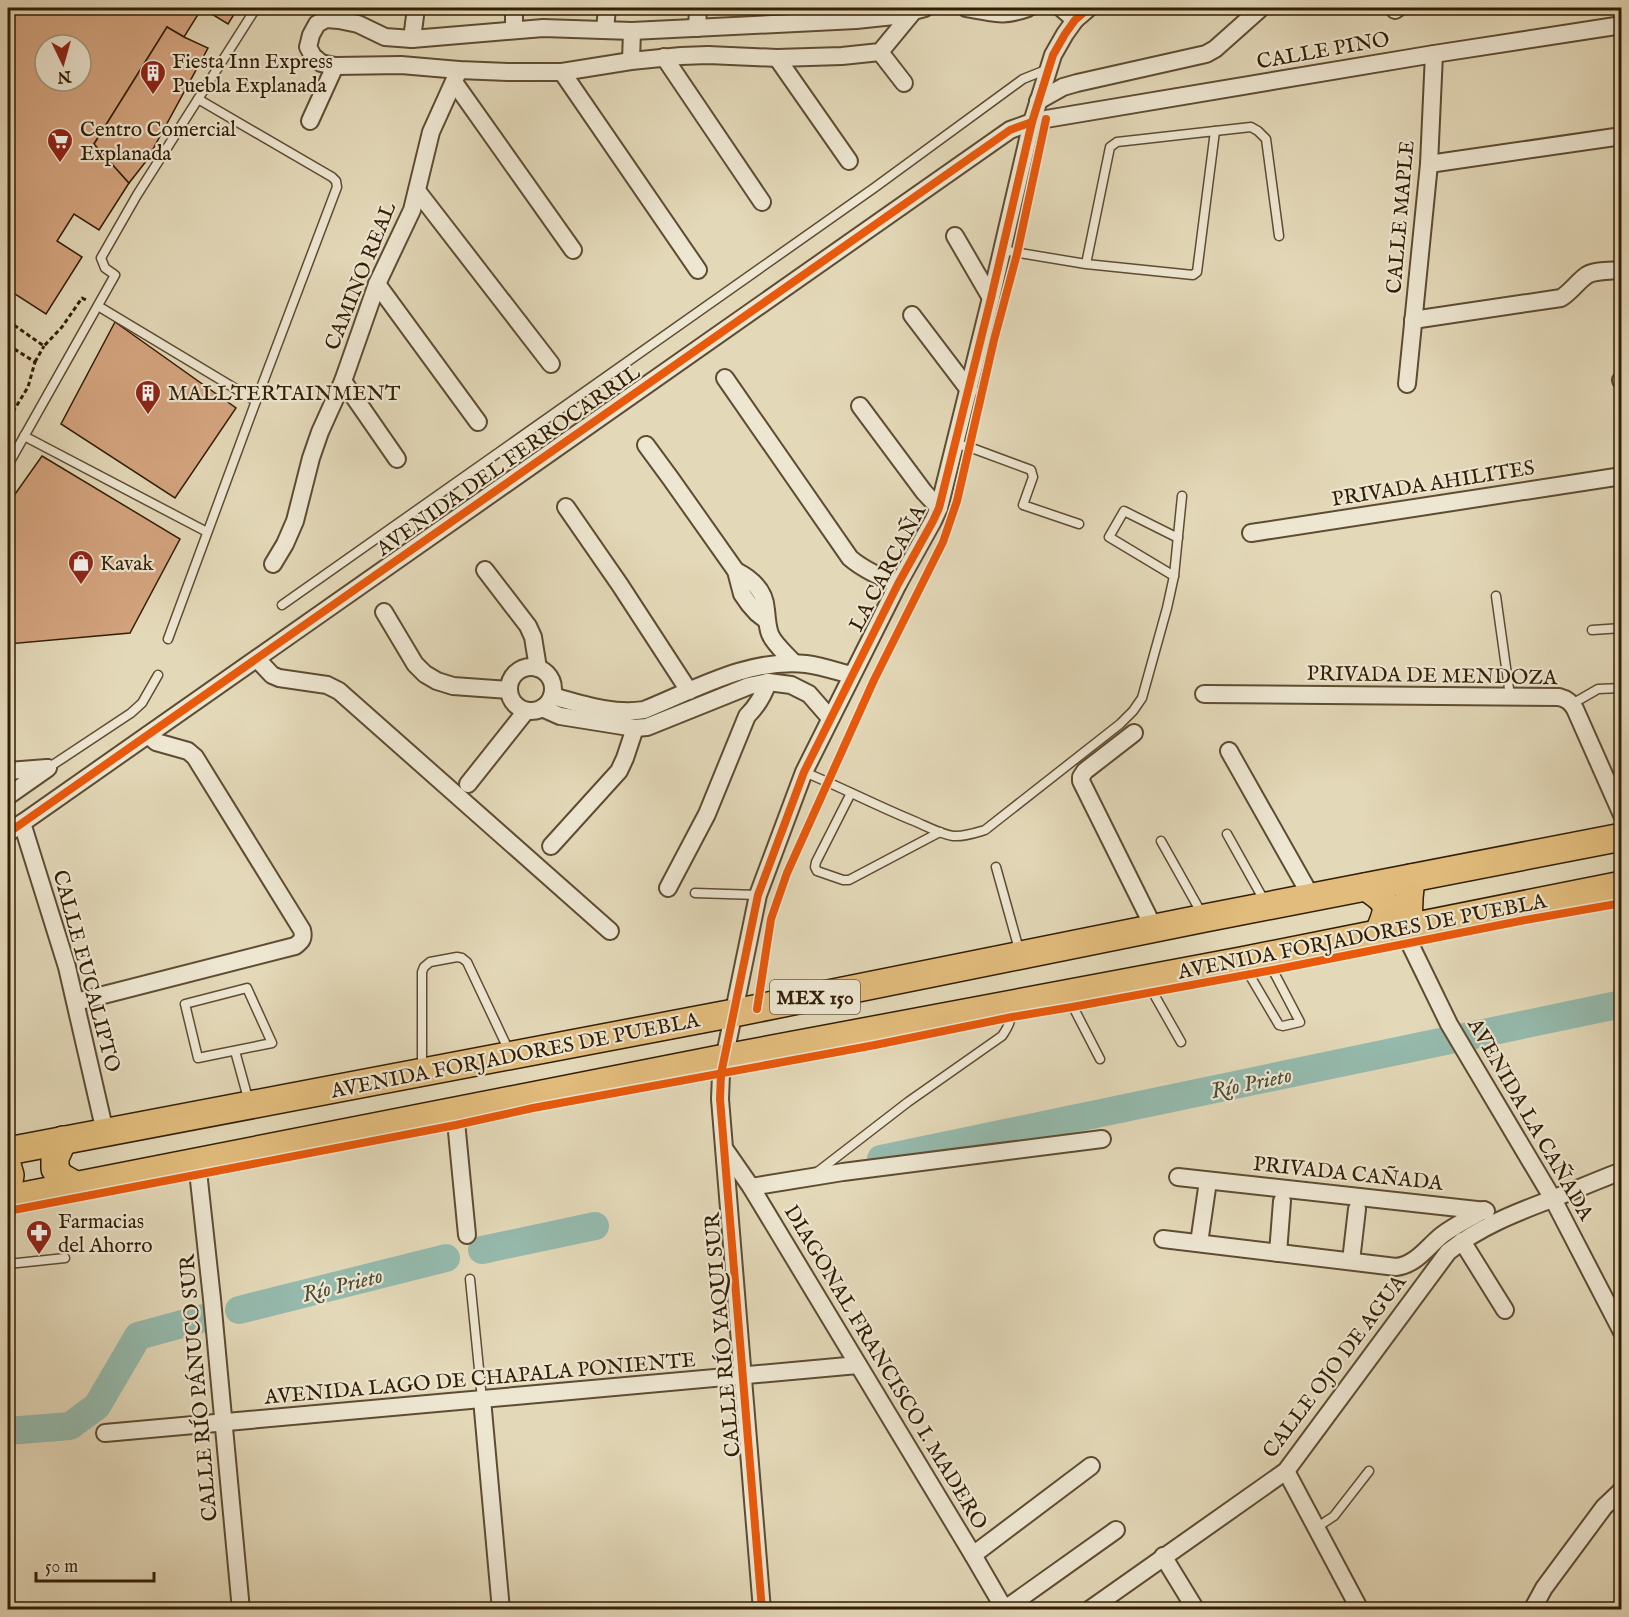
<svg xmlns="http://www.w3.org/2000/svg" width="1629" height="1617" font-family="'IM FELL English',serif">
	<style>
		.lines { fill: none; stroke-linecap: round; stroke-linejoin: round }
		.river { stroke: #95baad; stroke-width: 28 }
		.building { fill: #d4a47f; stroke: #321e05; stroke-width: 1.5; fill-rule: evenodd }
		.service-casing { stroke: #5e4c32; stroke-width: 11 }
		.minor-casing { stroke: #5e4c32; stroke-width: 20 }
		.primary-casing { stroke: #321e05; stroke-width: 30 }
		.path { stroke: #321e05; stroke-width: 3; stroke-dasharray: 4.5 3; stroke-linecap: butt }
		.service { stroke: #ede6d1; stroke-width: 8 }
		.minor { stroke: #ede6d1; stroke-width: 16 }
		.primary { stroke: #e2bc7c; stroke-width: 27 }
		.cycleway-casing { stroke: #ede6d1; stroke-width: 11 }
		.cycleway { stroke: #e8590c; stroke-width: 8 }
		.labels { text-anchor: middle; stroke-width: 4.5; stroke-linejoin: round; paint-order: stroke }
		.shield { fill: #ede6d1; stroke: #6a5a42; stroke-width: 1.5 }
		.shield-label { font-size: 20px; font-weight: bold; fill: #321e05 }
		.street-label { font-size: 21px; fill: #321e05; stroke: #ede6d1 }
		.poi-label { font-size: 21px; fill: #321e05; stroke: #ede6d1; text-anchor: start }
		.water-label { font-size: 22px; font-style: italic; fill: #504d37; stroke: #ede6d1 }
	</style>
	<rect width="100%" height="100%" fill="#e3d8b8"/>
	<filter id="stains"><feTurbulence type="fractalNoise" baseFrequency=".00333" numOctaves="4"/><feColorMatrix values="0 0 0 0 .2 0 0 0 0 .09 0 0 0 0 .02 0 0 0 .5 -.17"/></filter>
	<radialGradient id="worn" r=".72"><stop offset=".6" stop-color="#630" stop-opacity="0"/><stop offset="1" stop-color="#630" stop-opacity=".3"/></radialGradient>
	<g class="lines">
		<g class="river">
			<path d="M881 1159 1622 1004"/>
			<path d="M482 1250 595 1226"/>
			<path d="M239 1310 446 1258"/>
			<path d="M8 1431 70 1426 97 1406 138 1336 204 1318"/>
		</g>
	</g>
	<g class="building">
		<path d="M8 8H238L228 24 202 8 184 37 167 27 94 144 129 183 99 230 74 214 57 241 82 257 46 314 12 292 8 299ZM45 45H81V81H45Z"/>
		<path d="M167 27 184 37 208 48 147 160 129 183 94 144Z"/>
		<path d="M115 322 236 408 175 498 61 424Z"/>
		<path d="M42 456 180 539 130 633 8 644V504Z"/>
	</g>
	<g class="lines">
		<defs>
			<g id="service">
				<path d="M1215 131 1251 127 1258 131 1266 139 1279 236"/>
				<path d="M1002 250 1086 264 1193 275 1197 272 1215 131 1117 142 1110 147 1086 264"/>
				<path d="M98 306 256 401 337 187 336 181 332 177 198 99"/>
				<path d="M24 436 207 532"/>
				<path d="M955 444 969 447 1031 470 1033 477 1023 505 1079 524"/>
				<path d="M8 465 115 275 105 268 101 258 137 195 256 8"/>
				<path d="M1174 576 1109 537 1124 511 1178 538"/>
				<path d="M1496 596 1510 696"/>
				<path d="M282 605 874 188 1023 79 1048 69"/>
				<path d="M1592 630 1622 628"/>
				<path d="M168 639 256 401"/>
				<path d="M1572 704 1598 689 1622 688"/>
				<path d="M48 768 131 713 142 703 158 675"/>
				<path d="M804 772C841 787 877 806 914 821 926 826 940 834 953 836 964 837 975 833 985 830L1120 724 1133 711 1142 698 1167 608 1174 576 1182 496"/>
				<path d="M851 793 816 862 815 867 817 871 843 880H849L940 832"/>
				<path d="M1227 834 1265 902"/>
				<path d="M1161 841 1202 914"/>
				<path d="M996 867 1020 953"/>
				<path d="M695 893 758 895"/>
				<path d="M1243 964 1279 1025 1283 1026 1300 1022 1267 959"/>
				<path d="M1147 982 1181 1042"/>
				<path d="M247 988 272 1043 198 1058 185 1004Z"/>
				<path d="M1068 997 1100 1059"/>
				<path d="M235 1051 249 1102"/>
				<path d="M422 1068V972L424 967 430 962 457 957 462 958 467 962 510 1053"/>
				<path d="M816 1173 908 1102 1002 1036C1009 1026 1012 1019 1011 1007"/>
				<path d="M8 1264 65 1258"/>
				<path d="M470 1279 482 1399"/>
				<path d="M1316 1528 1334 1516 1369 1471"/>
			</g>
			<g id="minor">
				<path d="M966 8C994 12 1000 18 1028 8"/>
				<path d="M1061 8 1075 20"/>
				<path d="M1395 10 1398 8"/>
				<path d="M913 12 880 52 842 56 777 58 708 55 681 56 631 61 562 72H508L459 70 401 65 335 66 321 63 313 56 308 47 311 35 317 24 326 19 339 20 358 24 385 37 412 39 543 28 632 31 856 20 894 16 925 8"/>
				<path d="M697 28 698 8"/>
				<path d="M514 29V8"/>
				<path d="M605 30 607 8"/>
				<path d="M412 39 416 8"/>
				<path d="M880 52 904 83"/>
				<path d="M664 57 762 202"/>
				<path d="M777 58 849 161"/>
				<path d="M631 61 632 31"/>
				<path d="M562 72 698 270"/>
				<path d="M454 82 573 250"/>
				<path d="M1038 101 1063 87 1077 83 1206 54 1215 49 1261 8"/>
				<path d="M310 121 335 66"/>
				<path d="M1429 164 1622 136"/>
				<path d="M418 192 551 364"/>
				<path d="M955 236 991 298"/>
				<path d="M377 284 478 422"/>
				<path d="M912 315 969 390"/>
				<path d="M1413 320 1561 298C1571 292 1578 281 1587 275 1596 270 1611 271 1622 270"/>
				<path d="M725 378 850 558C864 570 881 577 898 584"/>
				<path d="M1621 380 1622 382"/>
				<path d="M343 381 397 459"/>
				<path d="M1407 384 1429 164 1434 54"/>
				<path d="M860 406 924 492 939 508"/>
				<path d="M646 445 671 479 736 571 742 594 749 604 757 613 766 620"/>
				<path d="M566 507 620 585 689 691"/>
				<path d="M1251 533 1622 476"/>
				<path d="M273 564 285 544 295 521 311 458 320 432 343 381 377 284 412 210 431 132 459 70"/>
				<path d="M485 570 528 626 533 637 538 668"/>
				<path d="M736 571C752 579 765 591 766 610 767 618 767 626 770 634 774 644 786 654 794 663"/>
				<path d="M384 612 415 664 425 674 437 681 453 686 509 690"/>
				<path d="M257 659 272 675 279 678 327 685 339 691 610 931"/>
				<circle cx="531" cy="689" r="22"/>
				<path d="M1204 694 1559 697C1567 699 1571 702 1575 709L1622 815"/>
				<path d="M552 696C581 704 614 715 644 710 696 689 749 658 806 664 821 666 836 671 851 675"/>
				<path d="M542 708 560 716 635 728 647 727 749 686 768 682 791 685 809 694 830 718"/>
				<path d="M1134 733 1085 771 1081 777V781L1154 928"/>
				<path d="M1229 751 1312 898"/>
				<path d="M8 771 47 768"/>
				<path d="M468 784 526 711"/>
				<path d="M8 796 48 768"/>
				<path d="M22 823 67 967 105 1132"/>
				<path d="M8 833 1010 130 1032 122 1046 119 1434 54 1622 25"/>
				<path d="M551 846 619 771 625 758 635 728"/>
				<path d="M668 888 707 814 747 716C757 706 763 697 768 682"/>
				<path d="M1408 927 1410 944 1449 1024 1553 1199 1622 1332"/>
				<path d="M76 1002 295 946C302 941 304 938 302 930L195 757 188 751 156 742 148 735"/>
				<path d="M455 1111 467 1235"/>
				<path d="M726 1151 751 1187 973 1555 1005 1610"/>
				<path d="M197 1162 212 1299 241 1610"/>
				<path d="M1178 1177 1486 1211"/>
				<path d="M751 1187 843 1172 1102 1139"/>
				<path d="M1163 1239 1396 1267C1416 1265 1428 1246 1442 1235 1455 1225 1470 1218 1484 1210"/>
				<path d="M1462 1241 1505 1310"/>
				<path d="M1199 1243 1208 1181"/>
				<path d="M1278 1253 1282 1201"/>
				<path d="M1351 1261 1357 1209"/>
				<path d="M482 1399 501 1610"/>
				<path d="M105 1433 858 1365"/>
				<path d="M1286 1471 1360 1610"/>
				<path d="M973 1555 1091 1466"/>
				<path d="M1163 1556 1196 1610"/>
				<path d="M1005 1609 1116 1530"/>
				<path d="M762 1610 720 1099 721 1074 758 895 804 772 898 584 933 521 939 508 991 298 1032 122 1053 55 1065 34 1075 20 1089 8"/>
				<path d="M1089 1610 1286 1471 1448 1252C1479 1227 1515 1213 1552 1199 1575 1190 1598 1180 1622 1171"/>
				<path d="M1532 1610 1544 1588 1604 1507 1622 1490"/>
			</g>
			<g id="primary">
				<path d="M1366 887C1390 903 1390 906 1379 932"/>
				<path d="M1408 927 1409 898 1411 878"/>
				<path d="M63 1140 55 1158V1169L61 1177 77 1186"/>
				<path d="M8 1151 734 1013 1205 918 1622 837"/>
				<path d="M8 1168 10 1175 8 1188"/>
				<path d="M8 1199 725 1058 1241 961 1622 885"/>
			</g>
		</defs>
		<use href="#service" class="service-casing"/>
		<use href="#minor" class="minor-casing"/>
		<use href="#primary" class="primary-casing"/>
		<g class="path">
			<path d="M8 321 44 346 62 327 82 298 88 301"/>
			<path d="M8 345 35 362 28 387 8 420"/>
			<path d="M35 362 44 346"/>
		</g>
		<use href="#service" class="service"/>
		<use href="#minor" class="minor"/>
		<use href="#primary" class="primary"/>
		<defs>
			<g id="cycleway">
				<path d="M8 833 1010 130 1032 122"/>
				<path d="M757 1009 771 919 787 873 874 680 943 542 957 501 994 340 1017 254 1046 119"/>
				<path d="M8 1211 456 1125 533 1108 875 1045 1012 1017 1072 1007 1273 970 1525 920 1622 903"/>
				<path d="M762 1610 720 1099 721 1074 758 895 804 772 898 584 933 521 939 508 991 298 1032 122 1053 55 1065 34 1075 20 1089 8"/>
			</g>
		</defs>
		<use href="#cycleway" class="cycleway-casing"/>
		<use href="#cycleway" class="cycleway"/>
	</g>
	<defs>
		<symbol id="building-pin" viewBox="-11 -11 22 30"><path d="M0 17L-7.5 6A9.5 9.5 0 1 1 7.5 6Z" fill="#8f2418" stroke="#ede6d1"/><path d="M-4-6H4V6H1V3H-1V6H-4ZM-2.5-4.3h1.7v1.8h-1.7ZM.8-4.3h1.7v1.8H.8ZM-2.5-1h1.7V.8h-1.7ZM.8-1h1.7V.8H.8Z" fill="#fff"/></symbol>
		<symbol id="supermarket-pin" viewBox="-11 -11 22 30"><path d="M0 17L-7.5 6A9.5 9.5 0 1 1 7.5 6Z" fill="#8f2418" stroke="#ede6d1"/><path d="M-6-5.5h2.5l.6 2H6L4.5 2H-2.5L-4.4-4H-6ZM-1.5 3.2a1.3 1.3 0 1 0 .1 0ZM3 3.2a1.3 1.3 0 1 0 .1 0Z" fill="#fff"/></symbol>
		<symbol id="shop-pin" viewBox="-11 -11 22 30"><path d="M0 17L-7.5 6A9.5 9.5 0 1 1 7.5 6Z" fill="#8f2418" stroke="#ede6d1"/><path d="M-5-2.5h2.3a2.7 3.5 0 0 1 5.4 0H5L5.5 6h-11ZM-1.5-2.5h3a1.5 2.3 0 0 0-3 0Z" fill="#fff"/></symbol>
		<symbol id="pharmacy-pin" viewBox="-11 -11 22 30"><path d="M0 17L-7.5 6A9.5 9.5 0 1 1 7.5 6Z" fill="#8f2418" stroke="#ede6d1"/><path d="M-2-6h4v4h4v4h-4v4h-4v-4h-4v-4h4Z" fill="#fff"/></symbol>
	</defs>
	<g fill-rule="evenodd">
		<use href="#building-pin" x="138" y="58" width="30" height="40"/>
		<use href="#supermarket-pin" x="45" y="126" width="30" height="40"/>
		<use href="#building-pin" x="133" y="378" width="30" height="40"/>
		<use href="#shop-pin" x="66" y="548" width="30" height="40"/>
		<use href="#pharmacy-pin" x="24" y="1218" width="30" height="40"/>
	</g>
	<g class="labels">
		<rect class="shield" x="770" y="980" width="90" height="34" rx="4.5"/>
		<g class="shield-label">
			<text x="815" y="1004">MEX 150</text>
		</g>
		<g class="street-label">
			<text transform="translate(1323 50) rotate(-10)" y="7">CALLE PINO</text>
			<text transform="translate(1400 217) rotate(-85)" y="7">CALLE MAPLE</text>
			<text transform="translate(360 276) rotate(-68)" y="7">CAMINO REAL</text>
			<text transform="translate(508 460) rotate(-35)" y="7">AVENIDA DEL FERROCARRIL</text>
			<text transform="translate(1433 483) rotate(-9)" y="7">PRIVADA AHILITES</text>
			<text transform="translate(887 568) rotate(-62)" y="7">LA CARCAÑA</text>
			<text transform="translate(1432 675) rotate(1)" y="7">PRIVADA DE MENDOZA</text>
			<text transform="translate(1362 936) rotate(-11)" y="7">AVENIDA FORJADORES DE PUEBLA</text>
			<text transform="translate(87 971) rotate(75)" y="7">CALLE EUCALIPTO</text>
			<text transform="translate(515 1055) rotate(-11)" y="7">AVENIDA FORJADORES DE PUEBLA</text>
			<text transform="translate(1531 1119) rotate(60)" y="7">AVENIDA LA CAÑADA</text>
			<text transform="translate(1348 1173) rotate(6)" y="7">PRIVADA CAÑADA</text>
			<text transform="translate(722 1335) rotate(-95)" y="7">CALLE RÍO YAQUI SUR</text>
			<text transform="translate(1334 1366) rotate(-53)" y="7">CALLE OJO DE AGUA</text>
			<text transform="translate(886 1367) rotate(59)" y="7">DIAGONAL FRANCISCO I. MADERO</text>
			<text transform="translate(480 1378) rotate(-5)" y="7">AVENIDA LAGO DE CHAPALA PONIENTE</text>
			<text transform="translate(198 1388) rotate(-95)" y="7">CALLE RÍO PÁNUCO SUR</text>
		</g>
		<g class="poi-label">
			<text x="172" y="68">Fiesta Inn Express<tspan x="172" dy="24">Puebla Explanada</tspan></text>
			<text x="80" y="136">Centro Comercial<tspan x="80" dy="24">Explanada</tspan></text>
			<text x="168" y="400">MALLTERTAINMENT</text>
			<text x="100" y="570">Kavak</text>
			<text x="58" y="1228">Farmacias<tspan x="58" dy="24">del Ahorro</tspan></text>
		</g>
		<g class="water-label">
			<text transform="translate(1251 1082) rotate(-12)" y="8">Río Prieto</text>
			<text transform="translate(342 1284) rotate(-14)" y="8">Río Prieto</text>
		</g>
	</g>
	<rect width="1629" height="1617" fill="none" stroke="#e3d8b8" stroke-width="30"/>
	<rect x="9" y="9" width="1611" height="1599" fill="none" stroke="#321e05" stroke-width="3"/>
	<rect x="15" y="15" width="1599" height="1587" fill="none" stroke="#321e05" stroke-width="1.5"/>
	<g transform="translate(63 63) rotate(175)"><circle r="28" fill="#ede6d1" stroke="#a2967f" stroke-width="1.5"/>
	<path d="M0-4.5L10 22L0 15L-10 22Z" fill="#8f2418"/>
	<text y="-9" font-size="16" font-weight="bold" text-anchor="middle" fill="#321e05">N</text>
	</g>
	<path d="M36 1572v9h118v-9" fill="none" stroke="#321e05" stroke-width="3"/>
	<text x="45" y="1572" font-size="18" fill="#321e05" stroke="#ede6d1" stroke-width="4.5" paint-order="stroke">50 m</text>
	<rect width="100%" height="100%" filter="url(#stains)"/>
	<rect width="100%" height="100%" fill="url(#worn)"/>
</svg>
